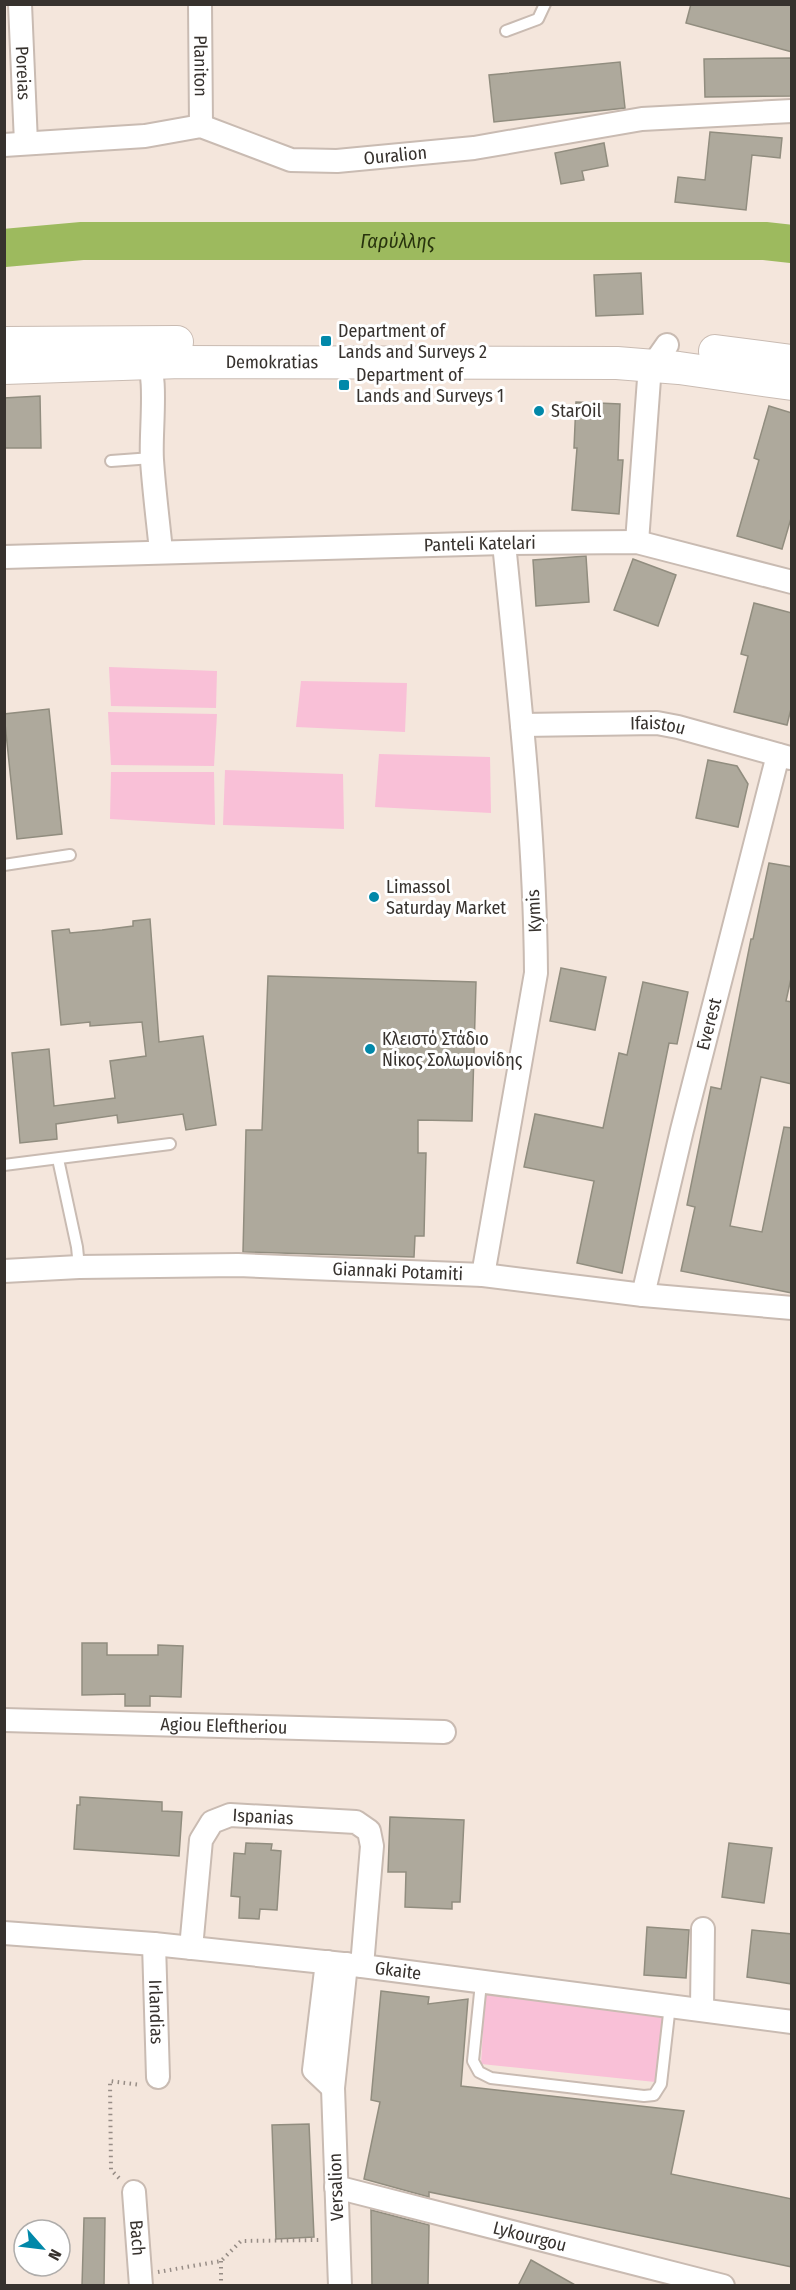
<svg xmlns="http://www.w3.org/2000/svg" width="796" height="2290" font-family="'Fira Sans Condensed',sans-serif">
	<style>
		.green { fill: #f9c0d7 }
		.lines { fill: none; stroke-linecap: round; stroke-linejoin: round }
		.river { stroke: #9dba5e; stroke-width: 38 }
		.building { fill: #aea99c; stroke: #918d7f; stroke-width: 1.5 }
		.lane-casing { stroke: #c9bbb2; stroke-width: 14 }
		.street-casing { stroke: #c9bbb2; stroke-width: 26 }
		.secondary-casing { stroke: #c9bbb2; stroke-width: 34 }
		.path { stroke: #978d86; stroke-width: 4; stroke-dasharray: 1.5 4.5; stroke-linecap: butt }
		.lane { stroke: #fff; stroke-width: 10 }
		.street { stroke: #fff; stroke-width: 22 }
		.secondary { stroke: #fff; stroke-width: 32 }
		.poi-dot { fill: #0188a9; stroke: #fff; stroke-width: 2 }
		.labels { text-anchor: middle; stroke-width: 6; stroke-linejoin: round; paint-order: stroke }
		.street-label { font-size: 18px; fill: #37322e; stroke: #fff }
		.poi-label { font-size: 18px; fill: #37322e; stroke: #fff; text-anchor: start }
		.water-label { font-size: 20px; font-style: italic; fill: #28330d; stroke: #fff }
	</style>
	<rect width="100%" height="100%" fill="#f4e6dc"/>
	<g class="green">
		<path d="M109 667 217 671 216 708 111 706Z"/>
		<path d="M301 681 407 683 405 732 296 727Z"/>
		<path d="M108 712 217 714 214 766 111 765Z"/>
		<path d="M379 754 490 757 491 813 375 807Z"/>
		<path d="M225 770 343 774 344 829 223 825Z"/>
		<path d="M111 772H214L215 825 110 819Z"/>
		<path d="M485 1992 665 2014 655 2082 481 2064Z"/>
	</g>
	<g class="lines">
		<path class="river" id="s1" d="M4 248 82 241H765L792 244"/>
	</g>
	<g class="building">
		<path d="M691 4H792V52L686 23Z"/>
		<path d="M792 58V96L705 97 704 59Z"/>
		<path d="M620 62 625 108 494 122 489 75Z"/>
		<path d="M710 132 782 138 780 158 752 155 746 210 675 202 678 177 705 180Z"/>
		<path d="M604 143 608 166 582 171 584 180 561 184 555 153Z"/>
		<path d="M641 273 643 314 596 316 594 275Z"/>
		<path d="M40 396 41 448H4V398Z"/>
		<path d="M576 402 620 404 618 460H623L619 514 572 510 577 448H574Z"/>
		<path d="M769 406 792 413V515L782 549 737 536 759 460 754 458Z"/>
		<path d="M586 556 589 602 536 606 533 560Z"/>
		<path d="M633 559 676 575 658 626 614 610Z"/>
		<path d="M754 603 792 613V705L787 725 734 712 748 656 741 654Z"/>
		<path d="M49 709 62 834 17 839 4 714Z"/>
		<path d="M708 760 737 766 748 784 738 827 696 818Z"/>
		<path d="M769 863 792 867V974L786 1001 792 1002V1084L761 1077 730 1226 762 1232 784 1127 792 1128V1293L681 1271 695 1207 687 1205 711 1087 721 1089 751 939H753Z"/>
		<path d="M150 919 159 1042 203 1036 216 1125 186 1130 183 1114 118 1123 117 1115 56 1124 57 1139 20 1143 12 1053 49 1049 54 1106 115 1098 110 1061 146 1056 142 1022 90 1026V1022L61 1025 52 931 69 929 70 933 102 930 133 926V921Z"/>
		<path d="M561 968 606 977 595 1030 550 1021Z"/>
		<path d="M268 976 476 982 472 1121 418 1120V1153H426L424 1236H415L414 1257 243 1252 246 1130H262Z"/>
		<path d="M643 982 688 992 677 1044 669 1043 622 1273 577 1263 594 1181 524 1167 535 1114 603 1128 619 1053 627 1055Z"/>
		<path d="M82 1643H107V1655H158V1645L183 1646 181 1697 150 1696V1706H125V1694L82 1695Z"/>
		<path d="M80 1797 162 1802V1811L182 1812 179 1856 74 1849 77 1805H80Z"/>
		<path d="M390 1817 464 1820 460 1902H452V1909L405 1907 406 1872H388Z"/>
		<path d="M246 1843 272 1844 271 1850 281 1851 277 1910 260 1909 259 1919 239 1918 240 1897 231 1896 234 1853 245 1854Z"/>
		<path d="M729 1843 772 1848 764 1903 722 1897Z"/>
		<path d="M647 1927 689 1930 686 1978 644 1975Z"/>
		<path d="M752 1930 792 1934V1984L747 1977Z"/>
		<path d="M381 1991 429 1997 428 2004 468 1999 461 2086 684 2111 671 2174 792 2199V2267L429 2192V2197L364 2179 380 2102 371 2100Z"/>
		<path d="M309 2124 314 2237 276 2239 272 2125Z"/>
		<path d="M371 2210 429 2225 428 2286H372Z"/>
		<path d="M84 2218H105L104 2286H82Z"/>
		<path d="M531 2260 577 2286H518Z"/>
	</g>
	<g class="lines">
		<defs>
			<g id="lane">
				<path d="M506 31 538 19 545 4"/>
				<path d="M111 461 152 458"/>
				<path d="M4 865 70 855"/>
				<path d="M58 1159 77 1247 79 1267"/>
				<path d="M4 1165 170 1144"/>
				<path d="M481 1983 473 2061 479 2072 491 2078 644 2096 654 2095 661 2084 670 2005"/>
			</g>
			<g id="street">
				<path id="s2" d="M20 4 26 143"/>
				<path id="s3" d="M200 4 201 126"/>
				<path id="s4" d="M4 145 145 136 201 126 291 160 337 161 474 148 642 119 792 111"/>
				<path d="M145 350C159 374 150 431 152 460 154 490 158 521 161 551"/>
				<path d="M637 542 649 379 653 365 667 345"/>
				<path id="s5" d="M4 557 504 543 637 542 792 582"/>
				<path id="s6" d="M522 725 657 723 678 727 790 758"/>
				<path id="s7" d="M4 1271 79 1267 238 1265 483 1275 643 1295 792 1308"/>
				<path d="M483 1275 536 973C535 829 518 686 504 543"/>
				<path id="s8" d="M643 1295 682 1130 778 755"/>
				<path id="s9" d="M4 1720 444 1732"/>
				<path id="s10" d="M4 1933 154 1944 362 1966 792 2022"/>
				<path id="s11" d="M154 1944 158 2077"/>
				<path id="s12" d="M191 1948 201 1840 212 1822 230 1815 356 1822 369 1831 372 1846 362 1966"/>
				<path d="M327 1962 314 2070 333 2088"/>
				<path d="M702 2008 703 1929"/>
				<path id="s13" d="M336 2187 723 2286"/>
				<path id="s14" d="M134 2192 141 2286"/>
				<path d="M340 2286 333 2088 346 1964"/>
			</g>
			<g id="secondary">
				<path d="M4 343 177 342"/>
				<path d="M715 351 792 361"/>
				<path id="s15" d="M4 368 181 362 617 363 679 368 792 384"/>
			</g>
		</defs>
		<use href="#lane" class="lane-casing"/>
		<use href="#street" class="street-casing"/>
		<use href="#secondary" class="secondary-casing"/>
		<g class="path">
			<path d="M119 2178 111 2170 110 2081 141 2085"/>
			<path d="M221 2261V2286"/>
			<path d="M158 2272 221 2261 241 2241 319 2240"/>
		</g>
		<use href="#lane" class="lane"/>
		<use href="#street" class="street"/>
		<use href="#secondary" class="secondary"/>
	</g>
	<g class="poi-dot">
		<rect x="320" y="335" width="12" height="12" rx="3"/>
		<rect x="338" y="379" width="12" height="12" rx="3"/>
		<circle cx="539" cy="411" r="6"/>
		<circle cx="374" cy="897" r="6"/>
		<circle cx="370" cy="1049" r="6"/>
	</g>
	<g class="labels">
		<g class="street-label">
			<text dy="6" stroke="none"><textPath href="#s3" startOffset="62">Planiton</textPath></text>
			<text dy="6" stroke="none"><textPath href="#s2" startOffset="69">Poreias</textPath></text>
			<text dy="6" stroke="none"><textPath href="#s4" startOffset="399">Ouralion</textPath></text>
			<text dy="6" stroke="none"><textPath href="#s15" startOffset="268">Demokratias</textPath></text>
			<text dy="6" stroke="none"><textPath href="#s5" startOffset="476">Panteli Katelari</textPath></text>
			<text dy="6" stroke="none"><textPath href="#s6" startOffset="136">Ifaistou</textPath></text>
			<text transform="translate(534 911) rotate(-93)" y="6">Kymis</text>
			<text dy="6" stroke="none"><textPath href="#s8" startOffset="279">Everest</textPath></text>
			<text dy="6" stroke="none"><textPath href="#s7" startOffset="394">Giannaki Potamiti</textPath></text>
			<text dy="6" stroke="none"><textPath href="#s9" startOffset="220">Agiou Eleftheriou</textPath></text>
			<text dy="6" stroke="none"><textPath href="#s12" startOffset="182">Ispanias</textPath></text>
			<text dy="6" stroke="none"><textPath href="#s10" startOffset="396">Gkaite</textPath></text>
			<text dy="6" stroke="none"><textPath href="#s11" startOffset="68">Irlandias</textPath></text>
			<text transform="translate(336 2187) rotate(-92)" y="6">Versalion</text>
			<text dy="6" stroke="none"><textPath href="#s13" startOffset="200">Lykourgou</textPath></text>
			<text dy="6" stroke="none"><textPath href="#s14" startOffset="46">Bach</textPath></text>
		</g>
		<g class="poi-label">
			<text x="338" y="337">Department of<tspan x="338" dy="21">Lands and Surveys 2</tspan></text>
			<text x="356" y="381">Department of<tspan x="356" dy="21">Lands and Surveys 1</tspan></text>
			<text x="551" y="417">StarOil</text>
			<text x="386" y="893">Limassol<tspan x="386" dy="21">Saturday Market</tspan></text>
			<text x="382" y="1045">Κλειστό Στάδιο<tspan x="382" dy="21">Νίκος Σολωμονίδης</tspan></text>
		</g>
		<g class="water-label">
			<text dy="7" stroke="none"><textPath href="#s1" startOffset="394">Γαρύλλης</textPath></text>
		</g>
	</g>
	<rect width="796" height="2290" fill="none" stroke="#37322e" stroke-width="12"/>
	<g transform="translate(42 2248) rotate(118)"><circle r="28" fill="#ffffff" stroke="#afadab" stroke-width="1.5"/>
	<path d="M0-4.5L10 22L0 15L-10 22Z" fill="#0188a9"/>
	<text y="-9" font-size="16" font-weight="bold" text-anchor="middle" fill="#37322e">N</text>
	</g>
</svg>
